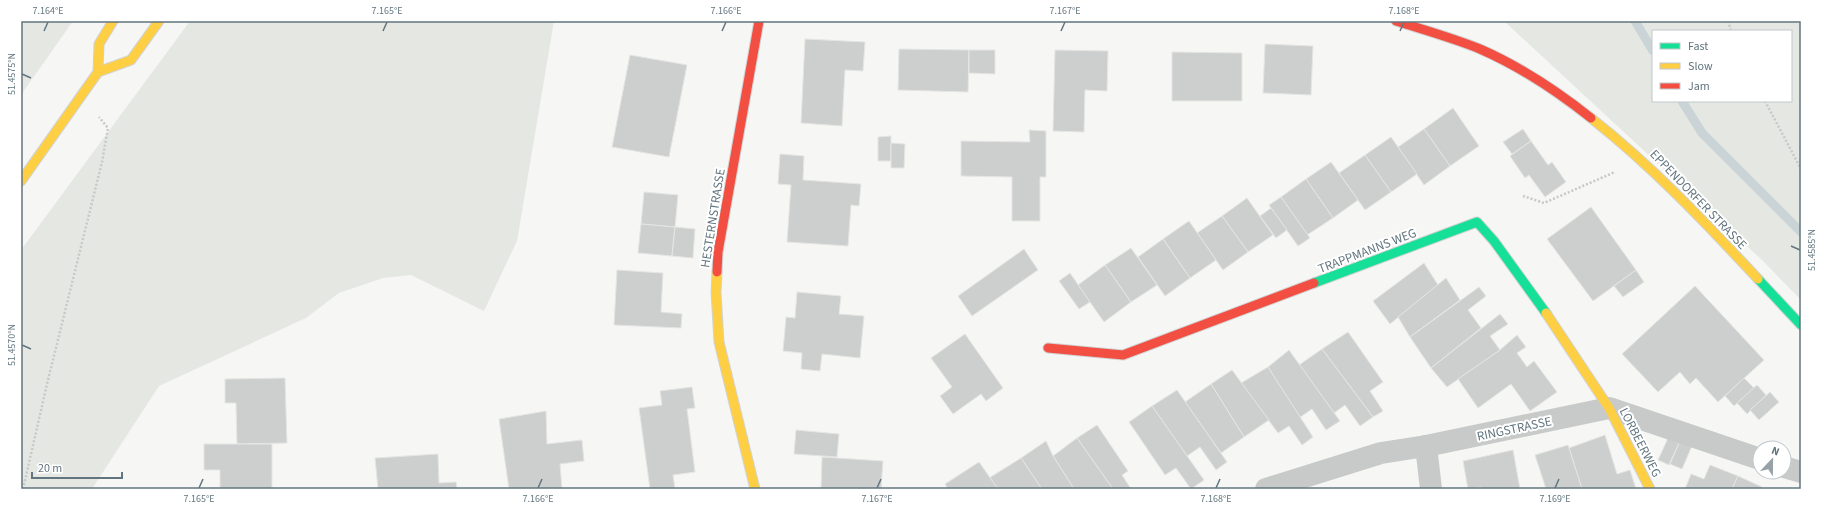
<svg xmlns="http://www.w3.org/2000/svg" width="1822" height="510" font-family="'Source Sans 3',sans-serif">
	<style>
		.green { fill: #e5e8e2; fill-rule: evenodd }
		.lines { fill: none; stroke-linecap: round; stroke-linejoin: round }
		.stream { stroke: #cad4d6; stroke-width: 9 }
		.building { fill: #cdcfcf; stroke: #e5e5e4 }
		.fast-casing { stroke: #d1d3d3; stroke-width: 11 }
		.slow-casing { stroke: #d1d3d3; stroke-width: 11 }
		.jam-casing { stroke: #d1d3d3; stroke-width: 11 }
		.path { stroke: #c6c8c9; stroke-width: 2.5; stroke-dasharray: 2 2; stroke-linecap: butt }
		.street { stroke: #c8caca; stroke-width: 22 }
		.fast { stroke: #16e098; stroke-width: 9 }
		.slow { stroke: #ffcf43; stroke-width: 9 }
		.jam { stroke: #f24e42; stroke-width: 9 }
		.ticks { fill: none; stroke: #62757e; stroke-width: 1.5 }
		.labels { text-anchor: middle; stroke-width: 4; stroke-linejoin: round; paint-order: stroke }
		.street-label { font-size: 13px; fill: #62757e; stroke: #fff }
		.neatline { fill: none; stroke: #62757e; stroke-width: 1.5 }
		.ticks-label { font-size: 10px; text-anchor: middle; fill: #62757e }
	</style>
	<rect width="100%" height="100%" fill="#f6f6f5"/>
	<g class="green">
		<path d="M21 21H73L21 95Z"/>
		<path d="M190 21H554L517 241 484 311 411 275 383 278 339 293 306 318 159 386 92 489H21V250Z"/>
		<path d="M1504 21H1801V300L1762 260ZM1653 31H1791V101H1653Z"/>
	</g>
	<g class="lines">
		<g class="stream">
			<path d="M1635 21 1653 51"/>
			<path d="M1682 101 1702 133 1801 232"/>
		</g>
	</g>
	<g class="building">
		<path d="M805 39 865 42 863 71 845 70 842 126 801 123Z"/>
		<path d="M1265 44 1313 46 1311 95 1263 93Z"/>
		<path d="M899 49 969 50 968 92 898 90Z"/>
		<path d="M969 50H995V74L969 73Z"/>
		<path d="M1055 50 1108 51 1107 91 1085 90 1084 132 1053 131Z"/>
		<path d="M1172 52 1242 53V101H1172Z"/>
		<path d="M630 55 687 65 669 157 612 147Z"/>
		<path d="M1453 108 1479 146 1450 166 1424 129Z"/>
		<path d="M1424 129 1450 166 1424 185 1398 147Z"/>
		<path d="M1523 129 1531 141 1512 154 1503 142Z"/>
		<path d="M1029 130 1046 131V177H1040V221H1012V177L961 176V141L1030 142Z"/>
		<path d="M891 136V161H878V137Z"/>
		<path d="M1391 137 1417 174 1391 192 1365 155Z"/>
		<path d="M1531 141 1548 165 1552 162 1566 182 1545 197 1529 175 1525 178 1510 156Z"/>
		<path d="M891 143 905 144 904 168H891Z"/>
		<path d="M780 154 804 156 803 180 861 184 859 206 851 205 848 246 787 242 791 185 778 184Z"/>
		<path d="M1365 155 1391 192 1365 210 1339 173Z"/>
		<path d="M1331 162 1358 200 1333 218 1306 179Z"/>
		<path d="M1306 179 1333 218 1307 235 1281 197Z"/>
		<path d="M644 192 678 195 675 227 641 224Z"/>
		<path d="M1281 197 1310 238 1298 246 1269 205Z"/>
		<path d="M1247 198 1273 235 1248 252 1222 216Z"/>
		<path d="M1591 207 1636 270 1593 301 1547 239Z"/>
		<path d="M1271 208 1287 230 1276 238 1260 216Z"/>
		<path d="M1222 216 1248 252 1223 270 1197 233Z"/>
		<path d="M1189 221 1216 260 1190 278 1163 239Z"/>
		<path d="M641 224 675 227 672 256 638 253Z"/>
		<path d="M675 227 695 229 693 258 672 256Z"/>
		<path d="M1163 239 1190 278 1165 296 1138 257Z"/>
		<path d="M1131 248 1157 285 1131 302 1105 265Z"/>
		<path d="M1024 249 1038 270 972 316 958 296Z"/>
		<path d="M1424 263 1438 285 1390 324 1373 301Z"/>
		<path d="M1105 265 1131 302 1104 322 1078 285Z"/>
		<path d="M617 270 663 273 661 312 682 314 681 328 614 325Z"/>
		<path d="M1636 270 1644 282 1623 297 1614 286Z"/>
		<path d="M1070 273 1090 302 1079 309 1059 281Z"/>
		<path d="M1446 278 1460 300 1410 337 1398 317Z"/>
		<path d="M1695 286 1764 360 1718 402 1696 378 1690 384 1680 372 1658 392 1622 354Z"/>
		<path d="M1479 287 1486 296 1468 310 1481 328 1431 368 1410 337Z"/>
		<path d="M797 292 841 296 839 314 864 316 860 358 822 354 820 371 801 369 802 353 783 351 786 317 795 318Z"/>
		<path d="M1500 314 1508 324 1490 336 1500 350 1447 387 1431 368Z"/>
		<path d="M1348 332 1383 382 1370 391 1383 411 1373 417 1322 349Z"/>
		<path d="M965 334 1003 388 986 401 981 394 953 414 940 396 952 387 931 358Z"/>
		<path d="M1517 335 1526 347 1517 353 1527 367 1534 361 1557 392 1530 411 1511 384 1478 408 1458 379 1500 350Z"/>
		<path d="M1322 349 1373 417 1360 426 1345 405 1334 413 1299 365Z"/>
		<path d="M1289 350 1340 421 1326 430 1312 409 1299 418 1268 367Z"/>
		<path d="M1268 367 1313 437 1302 445 1289 426 1278 433 1241 383Z"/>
		<path d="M1232 370 1269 420 1244 437 1211 384Z"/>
		<path d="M285 378 287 443 237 444 236 403H225V379Z"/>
		<path d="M1744 378 1754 388 1734 406 1725 396Z"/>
		<path d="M1211 384 1244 437 1221 453 1185 402Z"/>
		<path d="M1757 385 1766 395 1747 414 1737 403Z"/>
		<path d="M692 387 695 408 687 409 695 472 673 475 675 489H650L639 408 662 405 660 391Z"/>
		<path d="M1177 390 1227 462 1216 470 1200 447 1187 456 1152 406Z"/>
		<path d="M1770 392 1779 402 1759 420 1750 410Z"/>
		<path d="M1152 406 1204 480 1191 489 1176 468 1165 475 1129 422Z"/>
		<path d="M546 411 547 444 582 440 584 461 560 464 562 489H509L499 419Z"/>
		<path d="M1097 425 1128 471 1122 475 1131 489H1113L1077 438Z"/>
		<path d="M796 430 839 434 837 457 794 454Z"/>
		<path d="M1605 435 1617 474 1630 470 1636 489H1582L1569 448Z"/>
		<path d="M1077 438 1113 489H1074L1053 456Z"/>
		<path d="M1668 438 1679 443 1669 465 1658 460Z"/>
		<path d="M1046 441 1053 456 1074 489H1042L1021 458Z"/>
		<path d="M1680 441 1692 446 1682 469 1670 464Z"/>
		<path d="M204 444H272V489H220V470H204Z"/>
		<path d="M1568 445 1582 489H1546L1535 455Z"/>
		<path d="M1513 450 1520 489H1481V487L1468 489 1463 461Z"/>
		<path d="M438 454 439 483 456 482 457 489H378L375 458Z"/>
		<path d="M822 457 883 461 881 489H821Z"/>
		<path d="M1021 458 1042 489H998L989 478Z"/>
		<path d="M979 462 998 489H948L945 484Z"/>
		<path d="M1710 465 1738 476 1732 489H1685L1691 474 1704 479Z"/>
		<path d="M1738 476 1762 487V489H1732Z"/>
	</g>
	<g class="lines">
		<defs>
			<g id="fast">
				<path d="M1758 279 1801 325"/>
				<path d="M1314 283 1477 222 1494 241 1546 313"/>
			</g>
			<g id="slow">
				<path d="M98 72 131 60 159 21"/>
				<path d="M1591 118C1652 166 1705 222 1758 279"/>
				<path d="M21 181 98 72 99 44 113 21"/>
				<path d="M717 272 716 292 719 342 755 489"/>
				<path d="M1546 313 1609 408 1650 489"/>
			</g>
			<g id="jam">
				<path d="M1396 21C1424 30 1453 38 1480 49 1519 66 1557 91 1591 118"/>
				<path d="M717 272 718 252 759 21"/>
				<path d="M1048 348 1123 355 1314 283"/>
			</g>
		</defs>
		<use href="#fast" class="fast-casing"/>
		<use href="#slow" class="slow-casing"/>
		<use href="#jam" class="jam-casing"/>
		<g class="path">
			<path d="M1728 21 1731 31"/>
			<path d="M1765 101 1801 169"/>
			<path d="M1523 196 1544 203 1615 172"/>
			<path d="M23 489 47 384 102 162 108 128 99 117"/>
		</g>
		<g class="street">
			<path d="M1426 446 1431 489"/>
			<path d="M1784 467 1801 472"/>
			<path d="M1266 489 1381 453 1426 446 1609 408 1760 459"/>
		</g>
		<use href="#fast" class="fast"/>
		<use href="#slow" class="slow"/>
		<use href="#jam" class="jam"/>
	</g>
	<path class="ticks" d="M44 31 48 22M383 31 387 22M722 31 726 22M1061 31 1065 22M1400 31 1404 22M22 74 31 78M1791 246 1800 250M22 345 31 349M199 488 203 479M538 488 542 479M877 488 881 479M1216 488 1220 479M1555 488 1559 479"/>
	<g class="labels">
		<g class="street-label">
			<text transform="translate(1699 199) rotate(46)" y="5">EPPENDORFER STRASSE</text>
			<text transform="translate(712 218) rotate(-81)" y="5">HESTERNSTRASSE</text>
			<text transform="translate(1367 250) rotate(-21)" y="5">TRAPPMANNS WEG</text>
			<text transform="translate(1514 428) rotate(-12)" y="5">RINGSTRASSE</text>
			<text transform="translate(1641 442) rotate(63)" y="5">LORBEERWEG</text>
		</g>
	</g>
	<rect width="1822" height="510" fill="none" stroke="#ffffff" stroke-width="44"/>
	<rect x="1652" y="30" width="140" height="72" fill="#ffffff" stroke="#c0c8cb"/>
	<rect x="1660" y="43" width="20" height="6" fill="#16e098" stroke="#c0c8cb"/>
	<text x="1688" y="50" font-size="12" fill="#62757e">Fast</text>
	<rect x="1660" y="63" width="20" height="6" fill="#ffcf43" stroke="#c0c8cb"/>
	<text x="1688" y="70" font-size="12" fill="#62757e">Slow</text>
	<rect x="1660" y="83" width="20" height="6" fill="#f24e42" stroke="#c0c8cb"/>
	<text x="1688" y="90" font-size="12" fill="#62757e">Jam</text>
	<g transform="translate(1772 460) rotate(22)"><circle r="19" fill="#ffffff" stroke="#c0c8cb"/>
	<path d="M0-3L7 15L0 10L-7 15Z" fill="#96a2a8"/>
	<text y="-6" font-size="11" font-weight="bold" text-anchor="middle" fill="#62757e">N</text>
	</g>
	<path d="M32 472v6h90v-6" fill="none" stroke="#62757e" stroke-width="2"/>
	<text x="38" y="472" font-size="12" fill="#62757e" stroke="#ffffff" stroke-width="3" paint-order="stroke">20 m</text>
	<rect x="22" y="22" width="1778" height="466" class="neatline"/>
	<g class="ticks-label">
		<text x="48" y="14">7.164°E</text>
		<text x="387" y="14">7.165°E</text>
		<text x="726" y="14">7.166°E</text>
		<text x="1065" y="14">7.167°E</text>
		<text x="1404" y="14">7.168°E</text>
		<text transform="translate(11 74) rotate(-90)" y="4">51.4575°N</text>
		<text transform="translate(1811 250) rotate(-90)" y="4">51.4585°N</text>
		<text transform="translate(11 345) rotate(-90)" y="4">51.4570°N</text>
		<text x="199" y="502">7.165°E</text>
		<text x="538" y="502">7.166°E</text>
		<text x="877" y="502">7.167°E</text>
		<text x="1216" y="502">7.168°E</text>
		<text x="1555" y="502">7.169°E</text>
	</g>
</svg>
